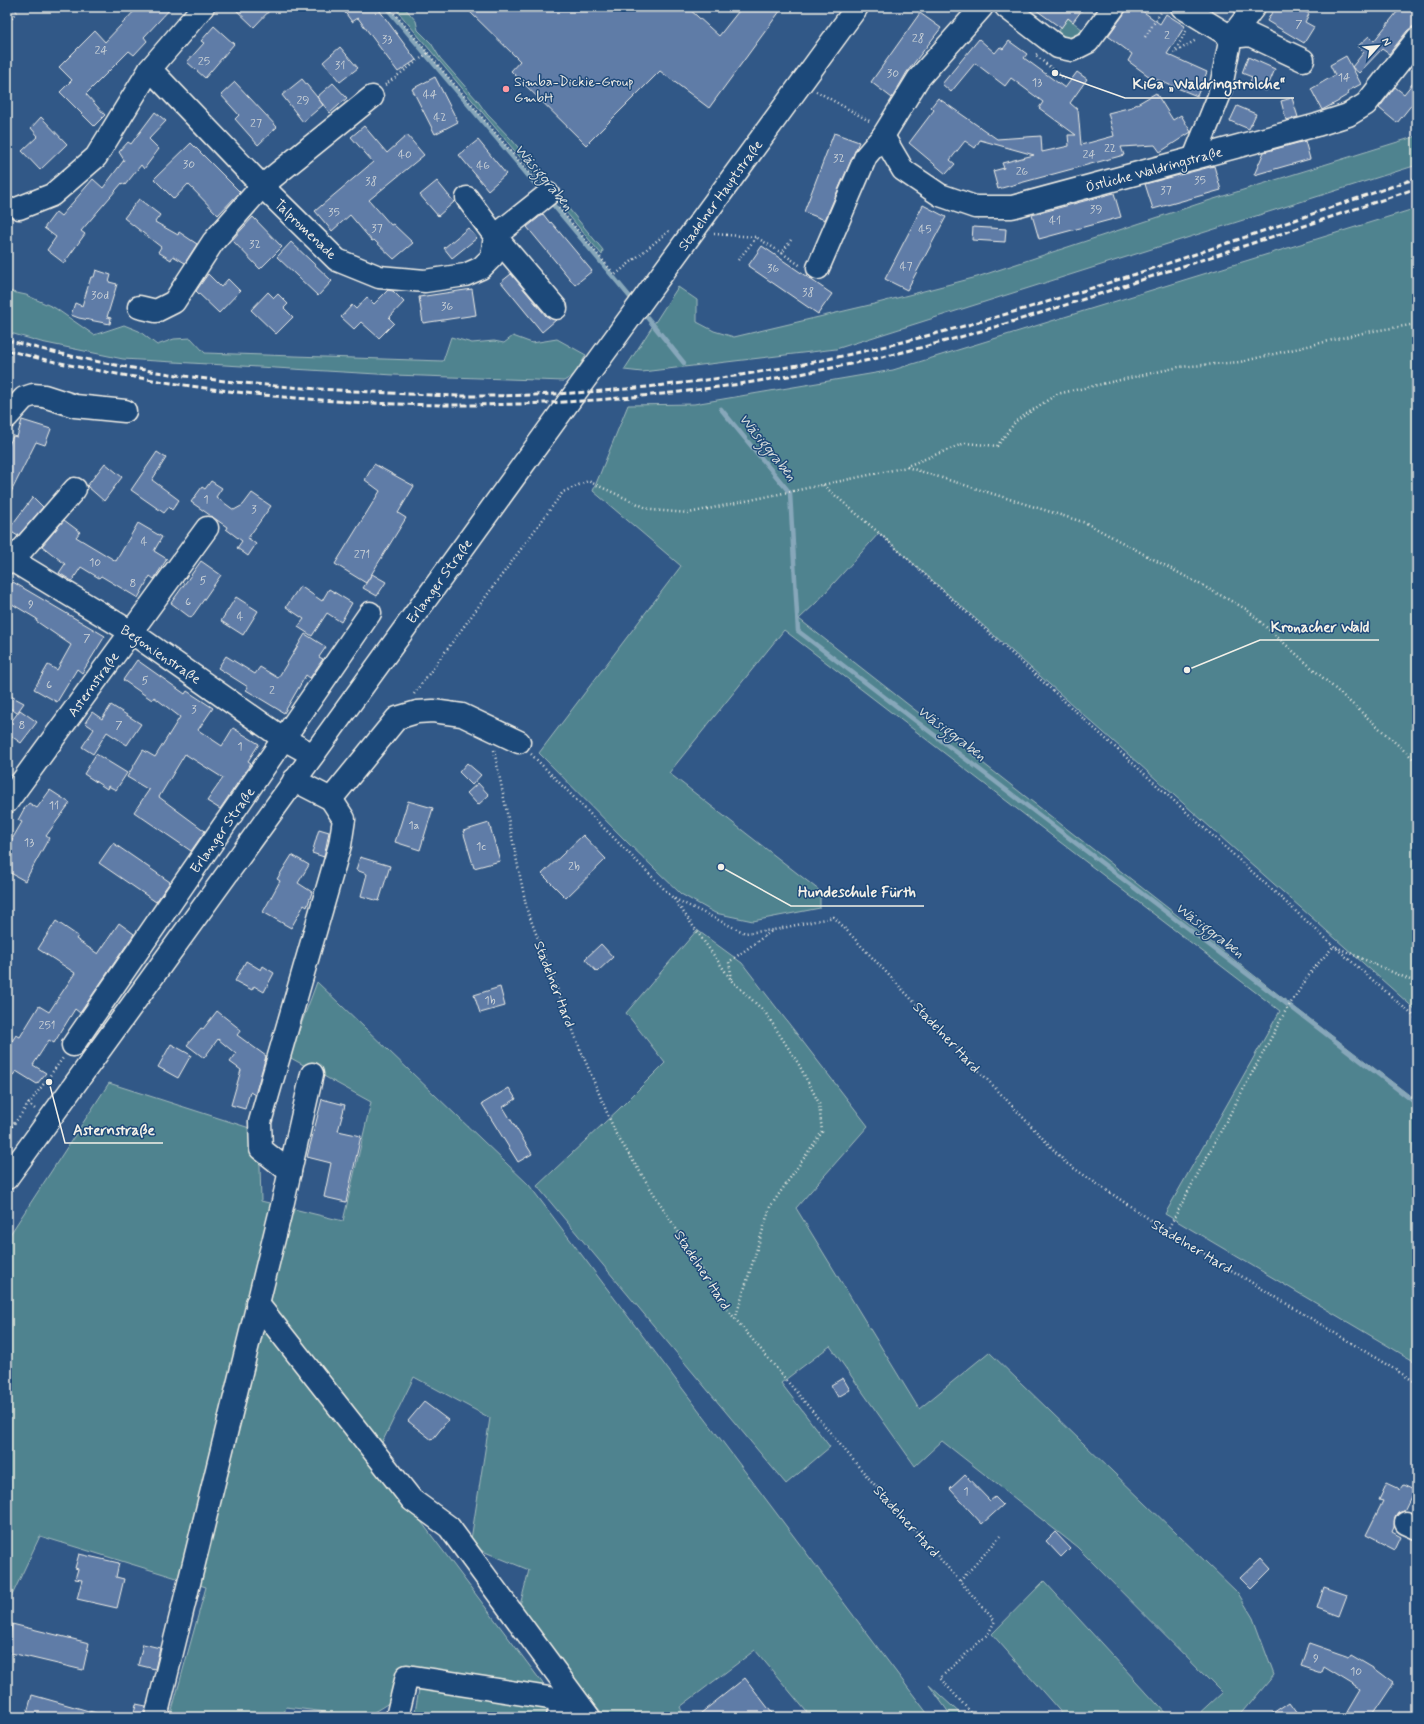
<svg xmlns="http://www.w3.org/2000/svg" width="1424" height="1724" font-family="Mynerve,sans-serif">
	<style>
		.green { fill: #50838f; stroke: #a2babc }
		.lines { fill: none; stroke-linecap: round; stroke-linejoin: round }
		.stream { stroke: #87a7ba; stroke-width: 4.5 }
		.building { fill: #5e7ba7; stroke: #f4f1e8 }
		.minor-casing { stroke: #f4f1e8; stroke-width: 25 }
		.major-casing { stroke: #f4f1e8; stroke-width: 25 }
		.path { stroke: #f4f1e8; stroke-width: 2.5; stroke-dasharray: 1 3; stroke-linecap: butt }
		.minor { stroke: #1f4a7a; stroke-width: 22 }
		.major { stroke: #1f4a7a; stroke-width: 22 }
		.rail { stroke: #f4f1e8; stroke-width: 3; stroke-dasharray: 6 3; stroke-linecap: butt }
		.poi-dot { fill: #ff9aa2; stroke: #1f4a7a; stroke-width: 1.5 }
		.labels { text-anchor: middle; stroke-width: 3; stroke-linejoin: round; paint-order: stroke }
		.number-label { font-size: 12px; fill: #ced4d8 }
		.poi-label { font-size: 14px; fill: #f4f1e8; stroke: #1f4a7a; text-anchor: start }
		.street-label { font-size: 14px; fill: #f4f1e8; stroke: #1f4a7a }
		.water-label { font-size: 15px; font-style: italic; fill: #d9dedc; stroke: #1f4a7a }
		.leader { fill: none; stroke: #f4f1e8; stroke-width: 1.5 }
		.callout-dot { fill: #f4f1e8; stroke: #1f4a7a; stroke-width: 1.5 }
		.callout-label { font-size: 15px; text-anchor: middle; font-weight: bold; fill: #f4f1e8; stroke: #1f4a7a; stroke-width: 3; stroke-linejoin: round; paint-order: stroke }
	</style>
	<rect width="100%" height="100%" fill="#315887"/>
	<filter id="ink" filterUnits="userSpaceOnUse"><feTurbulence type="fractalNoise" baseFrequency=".025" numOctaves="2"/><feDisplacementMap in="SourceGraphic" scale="8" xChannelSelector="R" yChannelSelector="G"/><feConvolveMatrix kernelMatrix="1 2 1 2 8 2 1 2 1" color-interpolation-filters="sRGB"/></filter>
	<g filter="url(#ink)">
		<g class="green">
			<path d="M394 7H404L416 21 418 30 431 43 440 58 477 100 487 114 512 140 603 250 602 255Z"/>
			<path d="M1068 18 1083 30C1076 40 1066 39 1057 33Z"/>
			<path d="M1417 136V165L836 349 642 372 624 370 678 287 697 300V322L714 331 734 337 874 304 977 277 1201 203Z"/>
			<path d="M1417 208V1011L879 533 816 603 799 619 1293 1006 1417 1101V1363L1165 1214 1280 1011 784 630 669 773 820 891V908L753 921 715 913 681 894 628 843 539 753 681 566 593 491 628 405 694 404 893 370Z"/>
			<path d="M7 288 12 292 26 295 55 308 94 335 124 325 139 331 157 345 174 339 191 338 205 353 443 361 451 337 472 343 494 341 504 343 513 336 532 343 557 339 586 355 575 374 564 381 394 375 123 359 41 342 7 332Z"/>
			<path d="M697 930 742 963 868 1126 796 1208 919 1409 989 1352 1238 1593 1253 1618 1274 1675 1239 1717H1196L1222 1693 1077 1547 942 1441 915 1466 830 1346 781 1383 830 1447 786 1484 537 1186 619 1109 665 1063 626 1013Z"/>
			<path d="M317 982 529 1185 930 1717H811L755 1650 680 1707 685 1717H605L519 1609 529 1570 470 1546 490 1418 414 1377 374 1459 568 1717H414L420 1684 366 1717 286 1707 283 1717H170L206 1587 40 1536 7 1606V1239L109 1083 259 1131 261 1201 343 1221 371 1102 289 1057Z"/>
			<path d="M1044 1581 1169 1717H1065L992 1634Z"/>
			<path d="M929 1685 964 1717H952Z"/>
		</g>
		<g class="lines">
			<g class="stream">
				<path d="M386 7 542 192"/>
				<path d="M550 201 635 303"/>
				<path d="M642 311 684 363"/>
				<path d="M721 409 790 493 798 631 1288 1005"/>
				<path d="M1291 1007 1417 1104"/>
			</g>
		</g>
		<g class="building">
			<path d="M138 7H172L144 37 147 41 134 55 129 51 86 94 105 115 94 126 60 92 72 80 59 67 95 31 105 42Z"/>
			<path d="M233 7H273L254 27Z"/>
			<path d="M341 7H377L416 60 398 72 358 18 352 22Z"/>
			<path d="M465 7H687L719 36 742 7H783L709 108 660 71 586 145 511 71 520 61Z"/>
			<path d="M1032 7H1084L1073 22 1068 18 1061 28Z"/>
			<path d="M1129 7H1137L1160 24 1166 14 1185 26 1167 54 1207 72 1197 96 1150 77 1128 61 1132 54 1108 36Z"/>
			<path d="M1275 7H1298L1309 14 1305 22 1314 27 1304 43 1267 21Z"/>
			<path d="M1401 7H1417V23L1407 31 1389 54 1382 49 1359 73 1352 67 1361 84 1348 91 1349 94 1339 100V101L1322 110 1311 89 1335 75 1330 65 1346 56 1352 67 1364 52 1358 46 1369 36 1374 41Z"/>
			<path d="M920 13 941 28 907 72 892 98 871 82Z"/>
			<path d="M214 26 234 44 205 78 187 62 204 43 201 41Z"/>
			<path d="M979 39 995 53 1000 47 1003 49 1009 41 1027 54 1024 58 1065 88 1077 72 1087 79 1070 103 1078 110 1081 145 1114 136 1108 113 1132 107 1156 93 1173 120 1181 115 1191 132 1160 152 1155 145 1121 147 1124 155 998 189 993 171 1004 168 1002 163 1034 155 980 140 975 148 965 141 950 160 955 164 946 174 909 143 934 110 931 107 938 98 997 139 1041 136 1042 152 1069 146 1068 135H1076L1039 108 1043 102 1011 78 1005 86 975 63 951 92 942 84Z"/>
			<path d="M340 47 358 68 340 82 323 62Z"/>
			<path d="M1248 57 1275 69 1266 91 1249 84 1252 77 1242 73Z"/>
			<path d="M435 77 458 122 435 134 412 89Z"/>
			<path d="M1417 78V98L1397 123 1379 108 1395 87 1404 94Z"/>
			<path d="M302 79 317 97 333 83 347 98 330 113 317 97 323 105 303 122 282 95Z"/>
			<path d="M235 82 277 127 258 145 235 119 239 115 221 95Z"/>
			<path d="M1292 98 1298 117 1286 120 1281 101Z"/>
			<path d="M1237 106 1256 114 1249 129 1230 121Z"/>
			<path d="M155 112 166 121 149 139 159 149 144 169 141 165 125 185 122 183 81 231 85 234 64 263 47 250 56 237 44 228 56 212 61 216 93 179 103 188 124 160 119 152 128 142 131 144Z"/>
			<path d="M41 117 67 144 40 170 22 151 38 136 31 128Z"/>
			<path d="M364 126 387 153 407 135 424 155 369 200 391 225 393 224 413 243 394 259 374 240 372 241 350 215 332 231 315 211 373 162 351 137Z"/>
			<path d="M834 133 859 142 825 220 804 212Z"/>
			<path d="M478 140 506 174 488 190 459 155Z"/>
			<path d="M1305 141 1310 159 1254 175 1264 152Z"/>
			<path d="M191 143 240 192 218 215 188 184 174 199 154 179Z"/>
			<path d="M1214 166 1221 190 1153 209 1145 184Z"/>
			<path d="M437 181 454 202 438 216 420 195Z"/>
			<path d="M1114 193 1121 217 1039 239 1032 215Z"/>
			<path d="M139 199 160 215 155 222 178 235 179 232 197 244 185 263 173 256 171 260 158 252 161 247 124 218Z"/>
			<path d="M923 205 946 217 907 290 885 279Z"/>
			<path d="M543 214 550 223 551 222 592 271 575 285 527 227Z"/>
			<path d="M253 217 282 247 260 269 232 240Z"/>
			<path d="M973 227 1006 229 1005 242 972 240Z"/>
			<path d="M468 228 477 238 452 258 444 248Z"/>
			<path d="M291 242 332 281 318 296 277 257Z"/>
			<path d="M762 246 832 294 818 314 748 266Z"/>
			<path d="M96 270 111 275 109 282 117 284 107 317 111 318 110 324 79 318 71 315 75 303 82 306 91 277H94Z"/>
			<path d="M208 274 221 287 228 279 240 291 219 313 196 291Z"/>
			<path d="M511 274 546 316 556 320 542 332 501 282Z"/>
			<path d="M472 289 476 315 423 323 419 297Z"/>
			<path d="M388 290 393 291 404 302 389 318 394 323 379 338 361 322 354 329 341 317 352 305 356 309 367 297 374 304Z"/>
			<path d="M268 292 274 298 278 294 288 304 284 308 293 317 276 334 251 310Z"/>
			<path d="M22 420 51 429 45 445 36 442 7 500V449L13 436 17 437Z"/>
			<path d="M157 452 166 458 152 480 179 500 172 510 169 507 164 513 131 490Z"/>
			<path d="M105 463 122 477 104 501 87 486Z"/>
			<path d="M374 464 414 486 398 513 406 518 366 583 335 564 380 491 365 480Z"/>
			<path d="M211 481 222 488 216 497 234 510 243 505 252 493 271 506 248 538 256 544 248 556 237 548 242 541 226 529 227 527 191 502 202 487 205 489Z"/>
			<path d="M33 497 43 507 18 536 8 530Z"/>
			<path d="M64 520 80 532 76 537 116 561 138 523 162 537 154 551 167 559 154 579 150 576 138 598 101 576 99 578 81 567 72 581 59 573 65 564 42 546Z"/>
			<path d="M201 561 221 575 191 618 171 603Z"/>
			<path d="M372 574 386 582 377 596 363 588Z"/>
			<path d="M13 582 105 636 82 673 77 669 57 702 34 689 48 665 57 670 71 645 36 621 37 619 7 601V592Z"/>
			<path d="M300 586 322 601 329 589 352 603 341 622 327 613 312 636 298 627 304 619 286 607Z"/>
			<path d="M236 597 258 611 243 635 221 621Z"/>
			<path d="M305 634 326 647 319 657 323 659 310 678 306 675 284 713 246 690 248 687 218 668 226 656 255 674 260 667 278 678Z"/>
			<path d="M137 660 185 694 187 691 213 708 198 730 222 746 233 728 259 744 248 761 251 763 220 809 207 801 223 778 185 754 159 797 205 831 191 851 134 812 149 790 127 777 143 750 155 757 180 717 154 697 152 700 123 680Z"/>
			<path d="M7 694 24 703 17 713 7 706Z"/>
			<path d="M111 705 141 724 127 745 107 732 93 754 82 747 94 729 85 723 92 712 102 719Z"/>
			<path d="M20 710 37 722 21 743 7 733V727Z"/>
			<path d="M96 754 127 773 116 790 108 786 107 789 84 774Z"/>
			<path d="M467 763 481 775 472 785 459 772Z"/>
			<path d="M478 783 489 795 478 805 467 793Z"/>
			<path d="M50 790 70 803 46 836 49 838 25 881 7 871V848L22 822 18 820 24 809 29 803 37 808Z"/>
			<path d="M408 801 433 808 420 850 395 842Z"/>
			<path d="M489 823 500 861 474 868 463 831Z"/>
			<path d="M319 829 329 832 324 857 312 853Z"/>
			<path d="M583 835 606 859 566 898 542 874Z"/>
			<path d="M113 843 170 882 156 902 99 863Z"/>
			<path d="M292 855 309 865 298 883 312 892 307 907 304 905 291 928 263 912 280 881 277 879Z"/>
			<path d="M360 857 390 866 379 901 361 896 367 874 356 870Z"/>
			<path d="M56 921 78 936 76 939 98 954 119 923 134 934 80 1013 75 1009 54 1043 49 1040 33 1065 46 1073 37 1084 16 1071 7 1084V1049L16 1035 20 1037 39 1006 49 1012 75 973 38 949Z"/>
			<path d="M601 944 613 957 597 972 585 959Z"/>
			<path d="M246 961 261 970 263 966 274 973 264 992 254 986 252 990 235 981Z"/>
			<path d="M500 987 505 1006 480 1013 474 995Z"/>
			<path d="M217 1011 241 1030 237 1035 266 1056 255 1095 250 1092 245 1109 231 1105 241 1070 230 1062 236 1054 218 1039 204 1058 187 1045 201 1028 203 1029Z"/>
			<path d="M171 1044 191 1055 178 1078 158 1067Z"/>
			<path d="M509 1088 516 1099 503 1107 532 1154 518 1162 482 1104Z"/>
			<path d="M322 1099 345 1105 338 1131 361 1136 346 1202 324 1197 331 1163 307 1157Z"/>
			<path d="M843 1378 850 1390 838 1397 831 1385Z"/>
			<path d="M424 1402 448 1420 432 1440 408 1421Z"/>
			<path d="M965 1475 990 1501 995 1497 1003 1505 982 1524 950 1489Z"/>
			<path d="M1387 1483 1400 1489 1403 1485 1414 1490 1404 1511 1398 1513 1395 1518 1394 1527 1392 1532 1401 1537 1395 1550 1366 1535 1383 1501 1379 1500Z"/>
			<path d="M1055 1532 1070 1548 1061 1557 1046 1541Z"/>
			<path d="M79 1554 119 1563 116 1577 124 1579 117 1608 77 1599 82 1580 75 1579 78 1569 75 1568Z"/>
			<path d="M1261 1558 1271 1569 1251 1589 1240 1578Z"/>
			<path d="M1324 1587 1347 1595 1339 1616 1317 1608Z"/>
			<path d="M12 1624 89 1643 83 1670 7 1652Z"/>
			<path d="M1309 1643 1349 1657 1351 1654 1373 1667V1668L1393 1683 1370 1717H1358L1347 1711 1360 1689 1324 1667 1322 1672 1301 1665Z"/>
			<path d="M143 1644 160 1648 155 1669 138 1665Z"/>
			<path d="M745 1678 775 1717H696Z"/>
			<path d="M32 1695 96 1713 95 1717H26Z"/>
			<path d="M1290 1702 1301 1717H1268Z"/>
			<path d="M136 1704 146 1706 144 1717H133Z"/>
		</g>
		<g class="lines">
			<defs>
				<g id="minor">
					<path d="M1006 7 1058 47 1072 50 1088 42 1114 7"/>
					<path d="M1182 7 1231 37 1250 35 1303 60"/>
					<path d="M150 69 262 186 337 260 379 277 425 281 465 275 481 268 492 257 495 236 467 198"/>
					<path d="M883 136 903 170 940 195 975 207H1012L1317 125 1348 115 1366 104 1417 39"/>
					<path d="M1194 158 1219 96 1231 37 1254 7"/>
					<path d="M548 194 495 236 556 308"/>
					<path d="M19 208 52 195 96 157 150 69 203 7"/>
					<path d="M818 268 866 156 883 136 918 79 982 7"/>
					<path d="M139 307 156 311 174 302 213 242 262 186 372 97"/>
					<path d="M7 417 24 398 33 395 44 396 75 406 125 411"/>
					<path d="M7 557 131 632 284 739 313 755"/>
					<path d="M13 560 75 489"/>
					<path d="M331 799 397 718 417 712 433 711 462 715 519 742"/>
					<path d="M7 802 207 528"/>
					<path d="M73 1045 370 613"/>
					<path d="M290 1172 261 1149 260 1122 340 845 344 819 331 799 294 780"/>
					<path d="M257 1303 412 1500 449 1527 589 1717"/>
					<path d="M1406 1523 1417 1528"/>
					<path d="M156 1717 282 1206 312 1074"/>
					<path d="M397 1717 407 1676 562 1700 558 1717"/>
				</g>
				<path id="major" d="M7 1178 583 382 857 7"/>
			</defs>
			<use href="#minor" class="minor-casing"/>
			<use href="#major" class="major-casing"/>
			<g class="path">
				<path d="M389 7 536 181"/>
				<path d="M7 25 20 7"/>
				<path d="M1186 31 1174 53 1196 40"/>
				<path d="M1145 37 1163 9"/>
				<path d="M1037 54 1035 55 1065 79"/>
				<path d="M385 85 428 53"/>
				<path d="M816 91 871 122"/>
				<path d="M559 208 615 275 669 231"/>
				<path d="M714 234 756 237 782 253"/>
				<path d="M791 240 782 253 801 266"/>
				<path d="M738 260 756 238"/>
				<path d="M907 467 1086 523 1246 609 1417 762"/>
				<path d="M823 485 879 533 1334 946 1417 1019"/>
				<path d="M414 694 563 492 588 481 651 510 689 513 907 467V466L965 443 997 446 1016 421 1057 394 1179 367 1240 362 1367 332 1417 324"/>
				<path d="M494 750 527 910 579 1046 616 1134 727 1309 859 1467 995 1621 988 1634 940 1678 975 1717"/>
				<path d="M531 754 673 898 745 933 773 930 834 917 1066 1163 1167 1231 1417 1383"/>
				<path d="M674 899 732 981 765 1012 798 1063 819 1103 822 1132 770 1207 735 1319"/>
				<path d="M1336 947 1417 983"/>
				<path d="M732 979 729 962 773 930"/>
				<path d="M28 1103 35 1109"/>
				<path d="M7 1133 63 1058"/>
				<path d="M1167 1231 1285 1012 1313 969 1334 946"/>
				<path d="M960 1581 1001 1536"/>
			</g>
			<use href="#minor" class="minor"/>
			<use href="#major" class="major"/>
			<g class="rail">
				<path d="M7 340C114 370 226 384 336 390 377 392 419 395 460 396 578 397 711 384 828 359 1029 317 1222 244 1417 178"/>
				<path d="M7 350C61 365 116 374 171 383 410 420 656 410 891 355 983 333 1073 303 1162 273 1247 245 1332 217 1417 188"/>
			</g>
		</g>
	</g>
	<circle class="poi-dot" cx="506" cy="89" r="4"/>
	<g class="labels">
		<g class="number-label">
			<text x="1299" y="28">7</text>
			<text x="1167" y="39">2</text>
			<text x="918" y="42">28</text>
			<text x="387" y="43">33</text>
			<text x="101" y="54">24</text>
			<text x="204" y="65">25</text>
			<text x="340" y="69">31</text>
			<text x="893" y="77">30</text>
			<text x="1344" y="81">14</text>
			<text x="1037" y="86">13</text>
			<text x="430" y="98">44</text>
			<text x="303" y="104">29</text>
			<text x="440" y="121">42</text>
			<text x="256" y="127">27</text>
			<text x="1110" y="152">22</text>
			<text x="405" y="158">40</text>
			<text x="1089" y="158">24</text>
			<text x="839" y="162">32</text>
			<text x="189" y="168">30</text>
			<text x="483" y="169">46</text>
			<text x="1022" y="175">26</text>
			<text x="1200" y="184">35</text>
			<text x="371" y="185">38</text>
			<text x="1166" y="194">37</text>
			<text x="1096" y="213">39</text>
			<text x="334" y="216">35</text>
			<text x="1055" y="224">41</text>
			<text x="377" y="232">37</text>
			<text x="925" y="233">45</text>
			<text x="255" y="248">32</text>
			<text x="906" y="270">47</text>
			<text x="773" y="272">36</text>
			<text x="808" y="296">38</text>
			<text x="100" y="299">30d</text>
			<text x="447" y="310">36</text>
			<text x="206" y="503">1</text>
			<text x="254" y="513">3</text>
			<text x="144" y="545">4</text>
			<text x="362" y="558">271</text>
			<text x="95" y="566">10</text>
			<text x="203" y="584">5</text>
			<text x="133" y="587">8</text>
			<text x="188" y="605">6</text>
			<text x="31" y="608">9</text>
			<text x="240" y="620">4</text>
			<text x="87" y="642">7</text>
			<text x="145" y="684">5</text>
			<text x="49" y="688">6</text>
			<text x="272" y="694">2</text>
			<text x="194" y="713">3</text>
			<text x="22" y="729">8</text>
			<text x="119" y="729">7</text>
			<text x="240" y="750">1</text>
			<text x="54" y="809">11</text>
			<text x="414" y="829">1a</text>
			<text x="29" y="846">13</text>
			<text x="481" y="850">1c</text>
			<text x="574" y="870">2b</text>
			<text x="490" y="1004">1b</text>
			<text x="47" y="1029">251</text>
			<text x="966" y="1495">1</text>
			<text x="1316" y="1662">9</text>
			<text x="1356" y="1675">10</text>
		</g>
		<g class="poi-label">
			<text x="514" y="86">Simba-Dickie-Group<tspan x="514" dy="16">GmbH</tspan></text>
		</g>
		<g class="street-label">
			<text transform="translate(1154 169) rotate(-15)" y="5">Östliche Waldringstraße</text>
			<text transform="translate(720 195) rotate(-54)" y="5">Stadelner Hauptstraße</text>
			<text transform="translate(306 229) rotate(44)" y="5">Talpromenade</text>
			<text transform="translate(439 581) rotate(-54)" y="5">Erlanger Straße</text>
			<text transform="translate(161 654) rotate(34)" y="5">Begonienstraße</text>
			<text transform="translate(93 684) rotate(-54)" y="5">Asternstraße</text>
			<text transform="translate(222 830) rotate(-55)" y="5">Erlanger Straße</text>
			<text transform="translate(555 984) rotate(69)" y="5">Stadelner Hard</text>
			<text transform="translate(947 1037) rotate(47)" y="5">Stadelner Hard</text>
			<text transform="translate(1192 1246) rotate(31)" y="5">Stadelner Hard</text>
			<text transform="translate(703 1270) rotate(57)" y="5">Stadelner Hard</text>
			<text transform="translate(907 1521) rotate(48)" y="5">Stadelner Hard</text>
		</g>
		<g class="water-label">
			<text transform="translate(544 177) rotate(50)" y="5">Wäsiggraben</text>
			<text transform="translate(768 447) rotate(51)" y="5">Wäsiggraben</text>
			<text transform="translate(952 733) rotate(37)" y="5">Wäsiggraben</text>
			<text transform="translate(1210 930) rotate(37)" y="5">Wäsiggraben</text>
		</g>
	</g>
	<path class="leader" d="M1055 73L1125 98H1294M1187 670L1260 640H1379M721 867L791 906H924M49 1082L65 1143H163"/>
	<g class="callout-dot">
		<circle cx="1055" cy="73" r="4"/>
		<circle cx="1187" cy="670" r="4"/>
		<circle cx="721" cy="867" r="4"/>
		<circle cx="49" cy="1082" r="4"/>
	</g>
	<g class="callout-label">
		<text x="1209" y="89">KiGa „Waldringstrolche“</text>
		<text x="1320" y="632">Kronacher Wald</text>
		<text x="857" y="897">Hundeschule Fürth</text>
		<text x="114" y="1135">Asternstraße</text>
	</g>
	<rect width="1424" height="1724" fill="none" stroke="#1f4a7a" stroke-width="24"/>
	<rect x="12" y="12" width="1400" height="1700" fill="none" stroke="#f4f1e8" stroke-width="1.5" filter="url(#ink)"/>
	<g transform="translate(1378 46) rotate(63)" stroke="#1f4a7a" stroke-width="3" paint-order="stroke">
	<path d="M0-3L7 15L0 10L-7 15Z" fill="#f4f1e8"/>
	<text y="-6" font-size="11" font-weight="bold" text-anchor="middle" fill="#f4f1e8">N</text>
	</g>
</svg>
